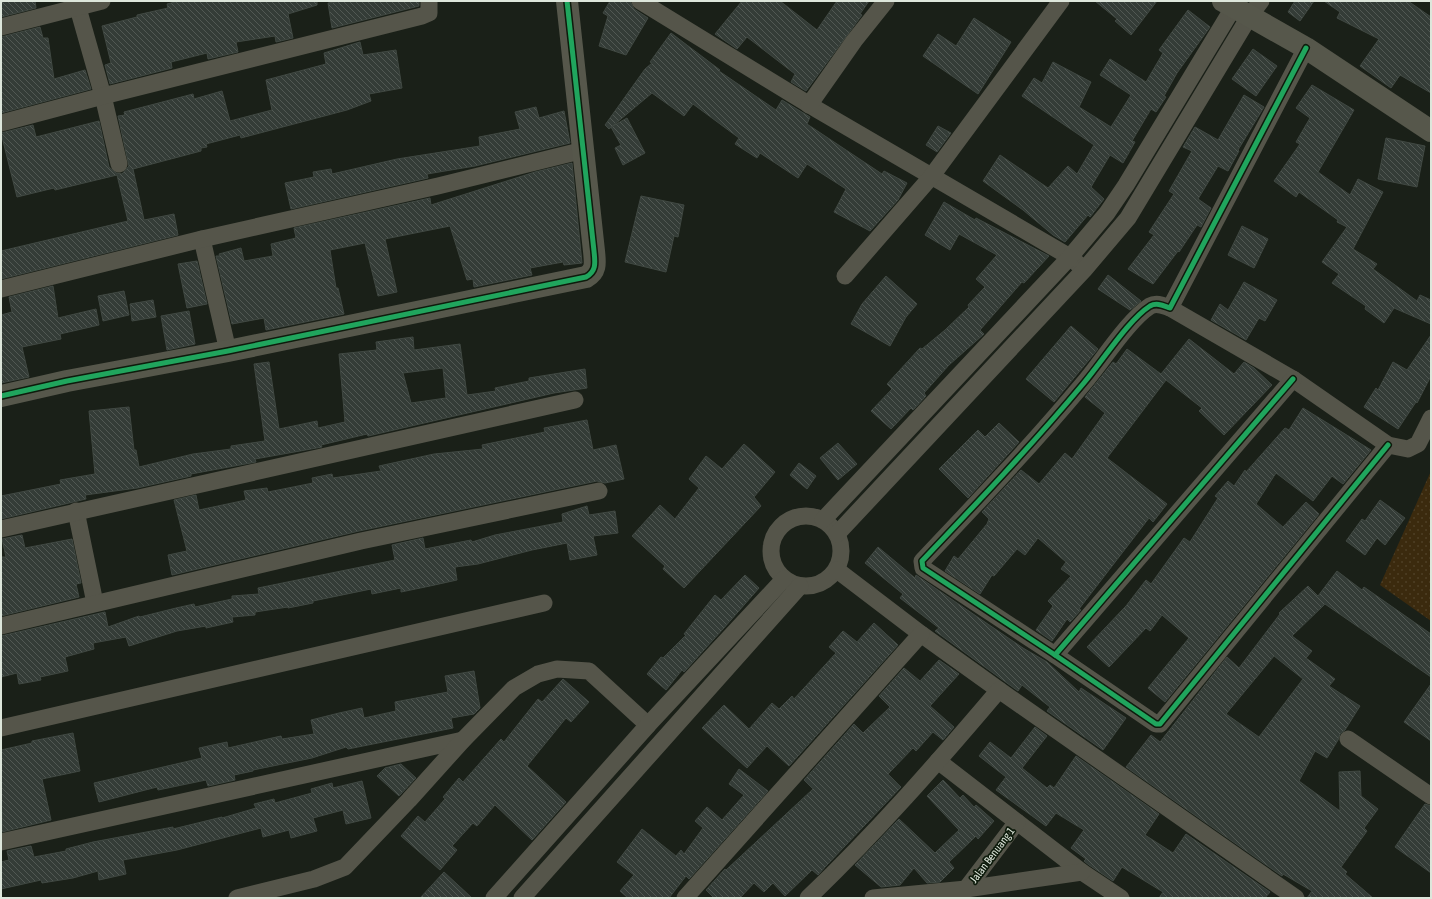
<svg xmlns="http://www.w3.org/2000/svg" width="1432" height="899" font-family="'Asap Condensed',sans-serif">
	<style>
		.grass { fill: url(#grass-dots) }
		.building { fill: url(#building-back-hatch); stroke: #404842; fill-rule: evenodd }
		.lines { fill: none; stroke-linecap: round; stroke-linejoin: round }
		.street { stroke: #55554a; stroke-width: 17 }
		.secondary { stroke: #56574b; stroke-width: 22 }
		.cycleway-casing { stroke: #0e1b0c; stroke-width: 8 }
		.cycleway { stroke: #20a55d; stroke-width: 5 }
		.labels { text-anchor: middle; stroke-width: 3.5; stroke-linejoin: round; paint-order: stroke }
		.street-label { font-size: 11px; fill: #dde6db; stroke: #0e1b0c }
	</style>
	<defs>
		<pattern id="grass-dots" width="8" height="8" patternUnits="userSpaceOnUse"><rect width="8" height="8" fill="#3b2a0e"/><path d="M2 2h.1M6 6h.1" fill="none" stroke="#4e3f25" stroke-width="1.8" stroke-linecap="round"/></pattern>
		<pattern id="building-back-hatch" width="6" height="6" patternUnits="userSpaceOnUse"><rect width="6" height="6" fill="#343c37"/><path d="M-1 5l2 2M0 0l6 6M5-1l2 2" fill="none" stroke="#515853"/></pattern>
	</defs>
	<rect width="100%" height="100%" fill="#1a2018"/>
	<path class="grass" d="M1431 471V621L1380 585Z"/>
	<g class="building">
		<path d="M1 1H35L36 8 1 17Z"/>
		<path d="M179 1H317V5L288 14 293 38 276 42 275 36 236 42 238 52 208 59 207 53 171 62 172 68 110 84 105 65 111 63 102 26 137 17V15L168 8 167 4Z"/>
		<path d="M341 1H419V6L332 28 328 3Z"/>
		<path d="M610 1H630L634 9 648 18 626 55 599 46 608 16 603 13Z"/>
		<path d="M742 1H780L817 30 837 1H869L860 14 862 15 806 91 791 82 795 74 747 37 737 49 715 34Z"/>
		<path d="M1095 1H1157L1131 35 1115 21 1117 19Z"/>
		<path d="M1295 1H1314L1300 21 1288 12Z"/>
		<path d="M1324 1H1408L1431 17V93L1400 75 1391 88 1360 66 1379 39 1337 18 1340 12Z"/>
		<path d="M1188 10 1210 27 1177 73 1164 96 1166 97 1156 112 1151 109 1132 141 1135 142 1123 163 1110 155 1091 187 1104 199 1090 217 1088 215 1065 242 1053 235 1023 210 983 181 1000 155 1048 188 1068 166 1077 174 1094 145 1022 96 1034 78 1042 83 1053 62 1091 82 1079 107 1111 127 1131 95 1100 75 1110 59 1146 82 1163 53 1159 50Z"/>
		<path d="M974 18 1011 42 978 94 923 56 938 34 956 46Z"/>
		<path d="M40 27 43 38H48L54 79 85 70 91 89 1 113V37Z"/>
		<path d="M671 33 720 70 719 71 776 110 782 100 810 117 807 124 882 174 884 171 907 183 898 200 870 231 834 212 846 189 807 164 798 178 760 153 757 158 735 144 739 138 693 104 684 116 652 93 609 129 605 125 645 69 652 63 650 62Z"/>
		<path d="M360 42 363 55 396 50 402 88 369 94 371 101 347 110 241 138 240 135 206 144 207 147 201 148V151L133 169 144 220 174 214 178 235 1 279V251L128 221 117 175 55 190 54 188 17 197 1 133 33 125 36 137 99 121 109 167 116 173 122 174 129 166 118 116 125 115 124 112 193 94 194 99 222 91 230 121 272 110 266 80 326 64 324 53Z"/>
		<path d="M1253 49 1277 66 1256 96 1232 79Z"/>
		<path d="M1312 85 1354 110 1318 172 1350 195 1358 179 1383 192 1353 249 1377 264 1373 269 1417 301 1420 295 1431 300V324L1394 308 1384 323 1365 309 1366 306 1332 283 1339 274 1322 262 1347 227 1337 222 1338 220 1299 192 1296 197 1274 181 1300 144 1296 142 1310 118 1296 108Z"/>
		<path d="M1244 95 1264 107 1238 150 1239 151 1228 171 1218 166 1198 199 1211 208 1201 227 1197 225 1179 252 1178 251 1153 284 1128 269 1154 235 1149 232 1174 194 1169 191 1192 151 1183 147 1195 127 1218 140Z"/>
		<path d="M536 107 539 118 564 111 570 143 475 166 427 174 428 178 291 209 285 183 314 177 313 172 331 169 332 174 397 159 480 146 479 137 520 129 515 112Z"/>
		<path d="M627 118 645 153 623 165 615 148 621 145 611 127Z"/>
		<path d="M938 126 951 133 937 152 926 145Z"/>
		<path d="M1386 138 1425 146 1417 187 1378 179Z"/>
		<path d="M572 163 582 263 564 265 563 262 530 268 532 275 474 287 473 279 467 280 450 226 385 239 397 292 378 296 365 243 330 250 336 288H338L344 314 266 330 264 318 232 324 216 256H220L219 254 241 248 244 261 273 256 271 244 296 238 294 228 430 198 431 205 535 172Z"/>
		<path d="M641 196 684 205 678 237 674 236 666 272 625 262Z"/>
		<path d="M944 202 975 220 976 218 1049 256 1024 283 1022 282 980 330 984 334 949 365 924 393 926 396 913 410 911 408 891 429 871 411 892 389 887 384 920 348 922 349 945 330 969 307 968 305 985 287 976 279 997 255 959 234 950 250 925 235Z"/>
		<path d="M1242 226 1268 239 1254 268 1228 255Z"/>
		<path d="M197 261 207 304 187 308 178 264Z"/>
		<path d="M1108 275 1141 301 1130 310 1098 289Z"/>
		<path d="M886 276 917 304 906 317 890 346 851 324 862 304Z"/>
		<path d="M1244 282 1277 300 1265 321 1259 318 1246 340 1211 320 1220 304 1228 310Z"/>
		<path d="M53 286 58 318 96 309 99 325 60 334 61 339 22 347 29 377 1 383V315L12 312 9 297Z"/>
		<path d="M124 291 129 315 103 321 98 296Z"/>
		<path d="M153 300 156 317 132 321 130 304Z"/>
		<path d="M189 311 195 344 167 350 161 316Z"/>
		<path d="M1071 326 1098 349 1054 402 1026 379Z"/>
		<path d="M1431 335V376L1417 403 1416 402 1398 429 1364 407 1376 388 1378 390 1393 362 1407 370Z"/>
		<path d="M413 337 414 350 460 344 467 395 496 391 495 388 529 381V378L585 369 587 388 554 393 368 436 367 434 321 445 322 447 300 451 255 459 256 462 191 474V476L137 488 85 495 86 499 1 519V496L61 484 60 480 95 474 89 411 129 407 134 450H136L139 467 193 454 231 449V446L265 441 254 364 269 362 279 429 317 421 318 428 345 422 339 354 377 350 376 342ZM443 368 446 398 411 403 403 373Z"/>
		<path d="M1189 339 1234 374 1244 362 1254 368 1272 385 1224 435 1199 411 1202 408 1166 380 1107 458 1167 504 1153 522 1149 518 1079 609 1081 610 1070 622 1067 619 1052 641 1036 630 1053 606 1048 601 1071 576 1061 569 1066 562 1038 538 1025 555 1017 549 994 576 992 575 980 594 945 571 954 556 958 559 987 524 989 519 982 512 1021 470 1039 484 1065 453 1072 459 1105 413 1085 397 1113 362 1116 364 1127 349 1161 374Z"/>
		<path d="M1303 408 1371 450 1343 484 1332 476 1313 501 1276 473 1256 504 1283 527 1306 502 1319 514 1165 702 1148 688 1189 638 1162 615 1150 631 1146 628 1109 667 1087 647 1126 606 1146 580 1151 584 1184 538 1190 542 1218 498 1215 496 1228 481 1234 486 1245 470 1246 472 1285 428 1289 430Z"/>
		<path d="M587 420 593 450 616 445 624 479 605 483 597 481 359 531 172 575 168 555 187 551 174 500 196 495 199 510 246 500 244 491 267 488 268 492 313 483 312 478 332 474 333 478 381 471 379 466 434 454 483 449 482 445 545 432 544 428Z"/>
		<path d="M999 423 1019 442 968 498 939 469 978 430 985 437Z"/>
		<path d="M838 443 857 464 838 480 820 458Z"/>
		<path d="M744 444 775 472 754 497 761 506 684 588 663 569 665 566 632 536 660 505 675 519 699 488 689 479 706 456 722 469Z"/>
		<path d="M799 463 816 476 807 489 790 475Z"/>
		<path d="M1380 500 1405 518 1385 545 1377 538 1365 555 1346 541 1362 519 1365 521Z"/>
		<path d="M587 506 589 515 615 511 618 533 593 536 597 555 570 560 567 543 532 550 478 564 455 567 457 580 430 586 401 592V588L372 594 371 589 313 601V603L288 608V607L255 612V615L232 617 233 622 206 628V626L177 631 129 646 126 637 93 643 94 649 65 657 68 671 40 677 41 680 19 684 17 673 1 677V636L105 612 108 627 139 616 140 617 176 608 194 604 195 607 232 599V596L259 594 258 588 395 560 392 545 423 538 425 549 471 540 472 542 495 535 563 522 562 514Z"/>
		<path d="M22 535 25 548 72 539 81 583 76 584 79 597 1 616V557H6L2 539Z"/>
		<path d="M878 547 915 578 916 575 1023 648 1047 662 1079 692 1081 688 1126 718 1103 750 1047 711 1050 707 1022 685 1018 691 935 631 939 628 900 598 903 594 865 563Z"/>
		<path d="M1337 571 1362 590 1364 587 1431 634V677L1325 604 1292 636 1312 651 1306 658 1335 679 1329 686 1360 706 1345 730 1340 734 1338 740 1327 758 1315 751 1299 781 1340 811 1339 772 1360 771 1361 796 1378 809 1364 828 1367 831 1341 867 1347 872 1345 874 1373 898H1307L1312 891 1283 874 1282 876 1126 767 1151 735 1160 742 1227 657 1239 668 1280 614 1279 613 1308 586 1318 596ZM1274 656 1303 679 1259 737 1226 714Z"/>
		<path d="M745 575 759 588 723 629 684 672 682 670 666 690 647 674 661 657 663 658 686 635 684 634 715 595 721 600Z"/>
		<path d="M874 623 898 645 789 766 767 746 747 768 702 728 724 705 749 729 772 703 779 709 792 696 794 699 836 653 829 647 843 631 857 642Z"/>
		<path d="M939 660 959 674 930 706 954 727 943 740 933 732 916 751 913 748 888 774 901 787 826 866 818 875 812 870 785 896 773 883 764 892 754 883 740 898H714L706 890 725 869 726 870 813 789 804 780 854 724 863 733 890 707 879 696 904 668 920 681Z"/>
		<path d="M474 671 480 708 474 714 451 718 453 728 348 749 346 747 312 758 253 770V771L234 775 235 780 208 786 206 780 158 790 157 787 99 802 94 783 202 758 199 748 227 742 228 748 281 736 282 739 314 734 311 720 339 713 362 708 364 718 396 711 395 702 448 692 445 676Z"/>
		<path d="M563 679 589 702 571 722 566 718 527 766 566 802 532 840 495 805 477 826 473 823 452 846 457 850 440 870 401 836 418 816 425 822 445 799 443 797 459 778 463 782 501 739 504 742 538 699 542 702Z"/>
		<path d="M1431 684V741L1404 722Z"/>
		<path d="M1035 727 1047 736 1022 768 1047 788 1050 785 1054 788 1076 756 1159 814 1145 835 1173 853 1186 834 1270 892 1265 898H1159L1163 892 1122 867 1113 881 1089 865 1084 861 1086 859 1071 848 1084 830 1056 813 1046 826 996 790 1006 777 979 756 990 742 1011 758Z"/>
		<path d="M73 733 80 771 42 779 51 820 2 832 1 750 32 743V741Z"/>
		<path d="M401 764 416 778 399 796 377 776 385 768Z"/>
		<path d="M739 769 768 791 689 879 686 876 669 898H628L620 891 634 875 617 862 642 829 676 856 681 850 684 854 703 828 695 821 707 807 722 820 744 795 729 784Z"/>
		<path d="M943 780 960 798 963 795 974 807 976 805 994 821 978 839 976 836 949 862 954 868 940 882 927 883 914 868 900 885 881 887 855 865 899 819 935 853 959 830 927 796Z"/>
		<path d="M362 781 371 818 346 824 343 810 313 818 317 831 291 838 289 830 263 837 261 828 177 850 123 860 126 874 99 880 98 871 73 878 42 883 41 880 1 889V862L9 860 7 851 31 846 34 857 66 851V849L93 842 173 827V829L222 817V818L256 808 254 804 274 799 275 803 312 793 311 789 332 783 333 788Z"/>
		<path d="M1425 804 1431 806V873L1395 847Z"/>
		<path d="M444 872 472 898H420Z"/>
	</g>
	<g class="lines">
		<g class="street">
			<path d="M76 1 103 96 119 164"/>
			<path d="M640 1 818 110 1070 257 1078 264"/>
			<path d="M1 27 102 1"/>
			<path d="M809 105 854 41 886 1"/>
			<path d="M1 123 103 96 422 16 429 13V1"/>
			<path d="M202 239 228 351"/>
			<path d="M845 276 931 177 1061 1"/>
			<path d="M1 289 202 239 438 186 584 150"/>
			<path d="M1170 308 1293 379 1388 445 1408 449 1418 444 1431 418"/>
			<path d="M1293 379 1055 655 1156 724H1160L1388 445"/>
			<path d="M76 511 95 603"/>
			<circle cx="806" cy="551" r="35"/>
			<path d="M823 520 1070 257 1107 213 1126 185 1233 8"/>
			<path d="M1 529 575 400"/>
			<path d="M837 534 1084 270 1128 218 1249 17 1261 1"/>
			<path d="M837 570 921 634 999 690"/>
			<path d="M1 626 361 541 599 491"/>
			<path d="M1055 655 923 568 922 561C977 503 1032 445 1083 384 1102 362 1128 320 1150 306 1157 302 1164 306 1170 308L1306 48"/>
			<path d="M1 728 544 603"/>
			<path d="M1348 739 1431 796"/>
			<path d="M938 761 1082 872 1121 898"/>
			<path d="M1 842 463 740"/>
			<path d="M966 889 1017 822"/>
			<path d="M237 898 314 879 345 867 409 800 463 740 514 688 538 674 557 669 589 671 648 725"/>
			<path d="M494 898 648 725 784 579"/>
			<path d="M522 898 800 586"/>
			<path d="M685 898 921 634"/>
			<path d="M808 898C876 833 938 762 999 690L1296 898"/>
			<path d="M873 898 966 889 1082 872"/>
		</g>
		<g class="secondary">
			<path d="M1223 1 1306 48 1431 131"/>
			<path d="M1 396 67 381 228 351 586 277C597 271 595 262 594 251L567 1"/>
		</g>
		<defs>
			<g id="cycleway">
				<path d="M1293 379 1055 655 1156 724H1160L1388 445"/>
				<path d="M1 396 67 381 228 351 586 277C597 271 595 262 594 251L567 1"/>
				<path d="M1055 655 923 568 922 561C977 503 1032 445 1083 384 1102 362 1128 320 1150 306 1157 302 1164 306 1170 308L1306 48"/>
			</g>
		</defs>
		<use href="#cycleway" class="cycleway-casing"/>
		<use href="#cycleway" class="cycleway"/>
	</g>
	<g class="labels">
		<g class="street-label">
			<text transform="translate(992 855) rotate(-53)" y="4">Jalan Benuang 1</text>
		</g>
	</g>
	<rect width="1432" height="899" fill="none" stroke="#dde6db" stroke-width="4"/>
</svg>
